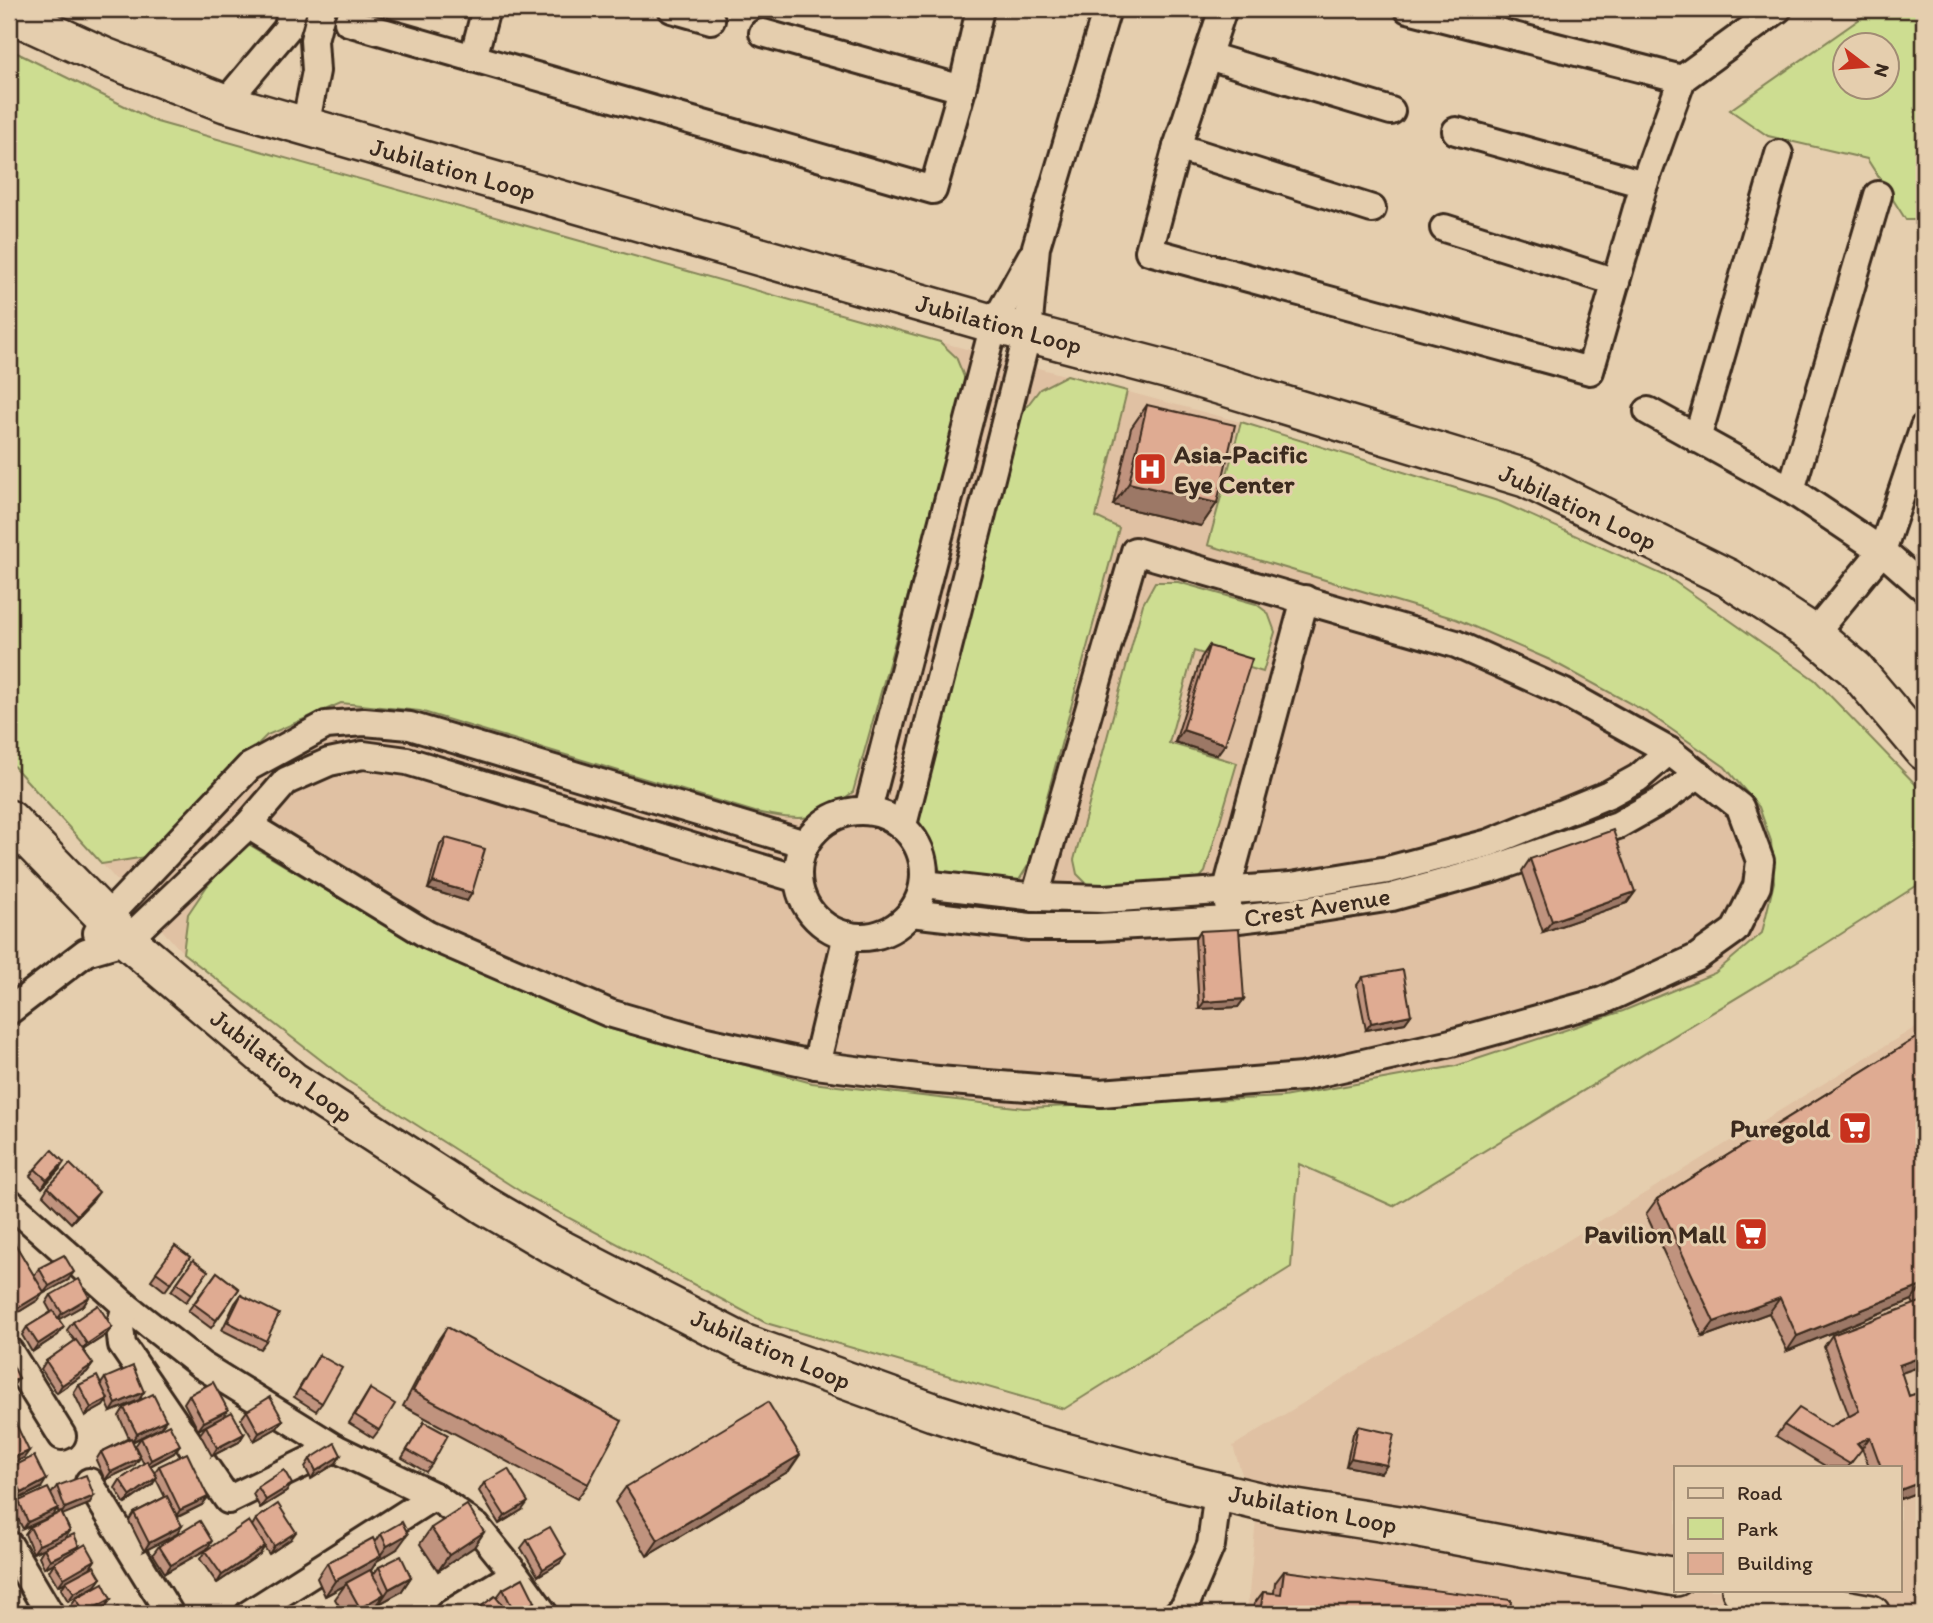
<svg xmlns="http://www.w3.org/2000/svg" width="1933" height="1623" font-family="Itim,sans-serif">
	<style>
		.built { fill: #e0c1a3; fill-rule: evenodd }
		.green { fill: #cddd91; stroke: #848458; stroke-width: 2; fill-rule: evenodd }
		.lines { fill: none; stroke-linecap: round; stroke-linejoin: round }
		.street-casing { stroke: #3b2a1e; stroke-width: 32 }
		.secondary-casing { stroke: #3b2a1e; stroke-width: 42 }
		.street { stroke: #e5ceae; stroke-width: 26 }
		.secondary { stroke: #e5ceae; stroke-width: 37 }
		.wall { fill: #c0937e; stroke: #3b2a1e; stroke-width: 2 }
		.shaded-wall { fill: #9c7866; stroke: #3b2a1e; stroke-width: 2 }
		.building { fill: #dfab92; stroke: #3b2a1e; stroke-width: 2 }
		.labels { text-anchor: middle; stroke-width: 6; stroke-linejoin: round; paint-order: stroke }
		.street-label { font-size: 26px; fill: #3b2a1e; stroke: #e5ceae }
		.poi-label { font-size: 26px; font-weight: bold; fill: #3b2a1e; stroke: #e5ceae; text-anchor: end }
	</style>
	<rect width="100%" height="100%" fill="#e5ceae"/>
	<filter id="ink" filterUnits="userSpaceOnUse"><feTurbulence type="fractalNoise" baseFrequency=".0143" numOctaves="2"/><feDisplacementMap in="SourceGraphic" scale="14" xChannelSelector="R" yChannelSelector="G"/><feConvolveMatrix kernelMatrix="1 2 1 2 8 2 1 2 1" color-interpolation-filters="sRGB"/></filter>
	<g filter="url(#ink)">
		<g class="built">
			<path d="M940 342 1241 422 1501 502 1668 577 1815 680 1924 793V880L1393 1206 1299 1164 1291 1267 1064 1409 766 1323 526 1195 348 1081 183 953 102 864 145 857 267 735 341 703 420 711 755 812 801 820 956 357Z"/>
			<path d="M1924 1022V1614H1247L1256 1519 1233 1446ZM1676 1467H1900V1590H1676Z"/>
		</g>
		<g class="green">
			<path d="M1874 9H1924V220H1906L1867 159 1768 136 1730 110ZM1846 46H1888V88H1846Z"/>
			<path d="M9 49 157 122 940 342 956 357 967 384 853 792C810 824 806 821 755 812L420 711 341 703 267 735 145 857 102 864 9 761Z"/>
			<path d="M1067 375 1127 391 1096 517 1119 528 1029 864 1019 880 1003 886 940 871 926 841 911 821 1018 418 1040 389Z"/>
			<path d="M1241 422 1501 502 1668 577 1815 680 1924 793V881L1819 948 1393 1206 1299 1164 1291 1267 1064 1409 766 1323 526 1195 348 1081 183 953 188 914 207 886 245 842 416 944 607 1028 812 1083 1024 1108 1283 1097 1456 1066 1623 1011 1715 973 1762 933 1774 882 1771 841 1759 807 1725 767 1648 713 1550 660 1456 619 1208 545Z"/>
			<path d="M1155 582H1178L1256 604 1268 613 1275 632 1263 672 1194 651 1169 743 1237 763 1205 872 1192 887 1089 886 1077 874 1074 860 1143 604Z"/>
		</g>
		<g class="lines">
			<defs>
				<g id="street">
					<path d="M672 9 711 20"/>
					<path d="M1223 9 1177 147 1149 251 1590 371 1644 184 1682 79 1778 9"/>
					<path d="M1408 9 1682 79"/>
					<path d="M348 22 933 190 962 89 980 9"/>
					<path d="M763 33 962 89"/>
					<path d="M1208 56 1391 111"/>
					<path d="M473 58 486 9"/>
					<path d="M225 103 287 29 293 9"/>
					<path d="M305 127 316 71 314 40 322 9"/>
					<path d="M1456 131 1644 184"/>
					<path d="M1177 147 1372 209"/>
					<path d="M1444 228 1616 282"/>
					<path d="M1648 411 1791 490 1882 551 1924 588"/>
					<path d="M1697 439 1779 154"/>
					<path d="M1791 490 1878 195"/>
					<path d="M1814 634 1882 551 1924 427"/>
					<path d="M868 810 994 324 1031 257"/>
					<circle cx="861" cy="874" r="63"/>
					<path d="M248 825 428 935 609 1013 706 1041 816 1065 926 1079 1101 1093 1302 1077 1451 1043 1602 1001 1696 958 1735 930 1757 886 1760 861 1740 807 1669 751 1563 692 1456 644 1135 551 1035 897"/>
					<path d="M903 825 1028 332 1036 247 1107 9"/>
					<path d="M924 884 1035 897 1104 899 1291 886 1388 870 1489 843 1609 794 1638 778 1669 751"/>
					<path d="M1228 904 1227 889 1305 599"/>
					<path d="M911 913 1030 927H1097L1230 920 1290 913 1392 897 1496 868 1618 825 1664 799 1699 774"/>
					<path d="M97 933 105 919 249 767 326 725 364 722 410 726 805 844"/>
					<path d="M9 1011 86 952 127 940 248 825 286 781 329 762 363 755 407 761 798 879"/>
					<path d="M816 1065 847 935"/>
					<path d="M9 1202 126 1306 201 1365 335 1448 434 1496 477 1527 515 1574 544 1614"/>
					<path d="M126 1306 120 1327 122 1345 228 1500 335 1448"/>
					<path d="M9 1351 62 1436"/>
					<path d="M89 1482 170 1614"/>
					<path d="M9 1545 50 1614"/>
					<path d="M249 1614 434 1496"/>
					<path d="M449 1614 515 1574"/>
					<path d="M1177 1614 1184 1608 1211 1545 1218 1491"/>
				</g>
				<g id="secondary">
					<path d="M9 13 105 57 225 103 994 324 1169 370 1525 478 1728 578 1814 634 1855 669 1924 751"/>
					<path d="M9 819 127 940 293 1081 486 1206 551 1244 743 1343 933 1412 1030 1443 1170 1480 1283 1507 1399 1525 1676 1577"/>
					<path d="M1741 1590 1871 1614"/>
				</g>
			</defs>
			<use href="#street" class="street-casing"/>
			<use href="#secondary" class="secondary-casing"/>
			<use href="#street" class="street"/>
			<use href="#secondary" class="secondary"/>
		</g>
		<g class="wall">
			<path d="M1147 405 1217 503 1201 526 1113 505 1131 428Z"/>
			<path d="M1209 646 1217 755 1175 742 1201 658Z"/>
			<path d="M446 838 472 893 467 901 428 889 440 845Z"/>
			<path d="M1530 859 1635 892 1627 903 1543 932 1522 871Z"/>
			<path d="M1200 931 1244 999 1238 1007 1199 1009 1195 939Z"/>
			<path d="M1363 977 1411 1015 1405 1023 1366 1030 1357 985Z"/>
			<path d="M1924 1033V1365L1901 1373 1909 1396 1924 1391V1490L1900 1499V1467H1869L1862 1448 1848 1467H1827L1776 1436 1784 1425 1830 1427 1849 1416 1824 1347 1832 1335 1914 1305 1912 1300 1787 1351 1769 1313 1703 1337 1646 1214 1657 1199Z"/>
			<path d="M35 1169 59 1170 42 1188 30 1176Z"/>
			<path d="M48 1187 93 1200 71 1223 43 1195Z"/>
			<path d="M9 1234 34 1276 39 1268 68 1280 43 1293 38 1300 9 1318Z"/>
			<path d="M175 1246 190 1257 165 1291 151 1280Z"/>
			<path d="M193 1260 208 1271 186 1302 171 1291Z"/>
			<path d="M217 1272 239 1289 211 1328 188 1311Z"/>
			<path d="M51 1295 89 1297 84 1305 59 1319 58 1335 32 1352 22 1335 27 1327 51 1312 46 1303Z"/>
			<path d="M241 1295 266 1341 260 1349 222 1330 235 1303Z"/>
			<path d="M73 1322 112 1327 106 1335 83 1350 93 1364 87 1372 57 1393 41 1369 46 1361 75 1341 67 1330Z"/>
			<path d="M447 1327 588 1484 577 1499 403 1406 436 1343Z"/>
			<path d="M319 1355 322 1403 316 1411 294 1397Z"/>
			<path d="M105 1378 139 1400 111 1412 106 1401 103 1406 85 1416 74 1393 79 1385 101 1384Z"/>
			<path d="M370 1389 379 1430 373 1438 349 1423Z"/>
			<path d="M189 1395 228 1410 198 1430 184 1403Z"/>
			<path d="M124 1408 166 1420 160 1428 174 1453 150 1466 154 1473 159 1466 208 1497 202 1505 178 1517 177 1534 144 1551 129 1521 134 1513 165 1497 156 1479 152 1485 125 1504 115 1488 120 1480 144 1464 135 1446 141 1438 158 1429 132 1442 134 1466 105 1480 96 1460 101 1452 129 1438 119 1416Z"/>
			<path d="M247 1411 283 1420 277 1428 254 1441 241 1419Z"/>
			<path d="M424 1422 432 1464 426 1472 402 1458Z"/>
			<path d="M206 1426 244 1434 239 1442 212 1456 200 1434Z"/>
			<path d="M1358 1426 1387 1465 1381 1473 1346 1466 1353 1434Z"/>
			<path d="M341 1455 336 1463 311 1479 305 1467 310 1459Z"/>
			<path d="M10 1468 41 1488 16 1500 9 1485V1470Z"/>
			<path d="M789 1471 647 1556 615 1502 626 1487Z"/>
			<path d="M484 1483 522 1510 499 1524 479 1491Z"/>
			<path d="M57 1486 89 1504 62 1514 70 1531 64 1539 76 1550 95 1560 90 1568 101 1578 95 1586 68 1601 61 1589 66 1582 58 1586 49 1571 55 1562 44 1568 39 1556 44 1548 53 1544 33 1553 25 1534 30 1527 59 1513 57 1509 52 1516 23 1529 13 1509 19 1501 51 1494Z"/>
			<path d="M258 1487 286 1492 260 1508 253 1494Z"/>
			<path d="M256 1519 291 1539 269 1554 264 1547 260 1554 217 1583 200 1559 205 1551 252 1526Z"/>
			<path d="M431 1528 484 1532 474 1547 438 1571 420 1544Z"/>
			<path d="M381 1534 397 1549 377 1561 371 1570 373 1575 379 1567 411 1577 401 1592 379 1604 378 1602 373 1609 364 1614H344L335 1599 345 1585 325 1596 317 1578 327 1563 375 1543Z"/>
			<path d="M527 1540 560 1563 538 1576 521 1548Z"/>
			<path d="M159 1546 207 1549 165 1573 153 1554Z"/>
			<path d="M1284 1571 1510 1614H1253L1254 1604 1263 1592 1274 1593 1275 1583Z"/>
			<path d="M503 1589 535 1602 527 1614H475L479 1608 497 1597Z"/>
			<path d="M76 1598 111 1599 106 1606 92 1614H76L71 1605Z"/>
		</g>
		<g class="shaded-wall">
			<path d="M1129 483 1217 503 1201 526 1113 505Z"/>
			<path d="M1183 730 1225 744 1217 755 1175 742Z"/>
			<path d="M433 882 472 893 467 901 428 889Z"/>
			<path d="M1635 892 1627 903 1543 932 1552 921Z"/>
			<path d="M1244 999 1238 1007 1199 1009 1204 1002Z"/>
			<path d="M1411 1015 1405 1023 1366 1030 1371 1023Z"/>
			<path d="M64 1162 59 1170 42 1188 47 1180Z"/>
			<path d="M99 1192 93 1200 71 1223 77 1215Z"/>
			<path d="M74 1272 68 1280 43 1294 49 1286Z"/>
			<path d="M1924 1285V1296L1920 1289 1912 1300 1787 1351 1797 1336Z"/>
			<path d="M44 1292 38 1300 9 1318 13 1311Z"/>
			<path d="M89 1297 84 1305 56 1321 62 1313Z"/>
			<path d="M1780 1298 1769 1313 1703 1337 1714 1322Z"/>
			<path d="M64 1327 58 1335 32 1352 38 1344Z"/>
			<path d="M112 1327 106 1335 81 1351 87 1344Z"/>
			<path d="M1924 1356V1365L1890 1377 1899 1365Z"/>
			<path d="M93 1364 87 1372 57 1393 62 1385Z"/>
			<path d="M19 1378 13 1386 9 1388V1383Z"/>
			<path d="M144 1392 139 1400 111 1412 116 1404Z"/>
			<path d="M108 1399 103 1406 85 1416 91 1408Z"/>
			<path d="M228 1410 222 1418 198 1430 204 1422Z"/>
			<path d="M166 1420 160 1428 131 1442 137 1434Z"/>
			<path d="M283 1420 277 1428 254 1441 259 1433Z"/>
			<path d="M244 1434 239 1442 212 1456 217 1448Z"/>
			<path d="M1870 1437 1862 1448 1857 1443Z"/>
			<path d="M180 1445 174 1453 146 1468 151 1460Z"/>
			<path d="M29 1451 24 1458 9 1465V1460Z"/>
			<path d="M341 1455 336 1463 311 1479 316 1471Z"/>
			<path d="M800 1455 789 1471 647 1556 658 1540Z"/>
			<path d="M140 1458 134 1466 105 1480 111 1472Z"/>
			<path d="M1351 1458 1387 1465 1381 1473 1346 1466Z"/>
			<path d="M157 1477 152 1485 125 1504 131 1496Z"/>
			<path d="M46 1480 41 1488 16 1500 22 1493Z"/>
			<path d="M1924 1481V1490L1900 1499V1490Z"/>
			<path d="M292 1484 286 1492 260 1508 266 1500Z"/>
			<path d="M94 1496 89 1504 60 1516 65 1508Z"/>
			<path d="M208 1497 202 1505 175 1518 180 1510Z"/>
			<path d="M528 1502 522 1510 499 1524 505 1516Z"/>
			<path d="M58 1508 52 1516 23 1529 28 1522Z"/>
			<path d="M182 1526 177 1534 144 1551 149 1543Z"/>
			<path d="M70 1531 64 1539 33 1553 39 1545Z"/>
			<path d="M296 1532 291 1539 269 1554 274 1546Z"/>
			<path d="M484 1532 474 1547 438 1571 449 1555Z"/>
			<path d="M408 1534 397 1549 377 1561 370 1572 325 1596 335 1581 379 1557 387 1546Z"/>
			<path d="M212 1541 207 1549 165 1573 171 1565Z"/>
			<path d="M79 1546 74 1554 44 1568 50 1560Z"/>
			<path d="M265 1546 260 1554 217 1583 222 1575Z"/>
			<path d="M566 1555 560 1563 538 1576 543 1569Z"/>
			<path d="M95 1560 90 1568 58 1586 64 1578Z"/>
			<path d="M411 1577 401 1592 379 1604 389 1589Z"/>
			<path d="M101 1578 95 1586 68 1601 74 1593Z"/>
			<path d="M384 1594 373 1609 364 1614H355L360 1608Z"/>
			<path d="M111 1599 106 1606 92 1614H85Z"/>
			<path d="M535 1602 527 1614H514L515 1613Z"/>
		</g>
		<g class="building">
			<path d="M1147 405 1235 425 1217 503 1129 483Z"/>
			<path d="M1209 646 1252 659 1225 744 1183 730Z"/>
			<path d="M1613 830 1635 892 1552 921 1530 859Z"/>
			<path d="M446 838 485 849 472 893 433 882Z"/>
			<path d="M1239 929 1244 999 1204 1002 1200 931Z"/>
			<path d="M1403 970 1411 1015 1371 1023 1363 977Z"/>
			<path d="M1924 1033V1285L1797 1336 1780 1298 1714 1322 1657 1199Z"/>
			<path d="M52 1150 64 1162 47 1180 35 1169Z"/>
			<path d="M70 1164 99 1192 77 1215 48 1187Z"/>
			<path d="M9 1234 44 1292 13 1311 9 1303Z"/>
			<path d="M175 1246 190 1257 171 1283 156 1272Z"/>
			<path d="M64 1255 74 1272 49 1286 39 1268Z"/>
			<path d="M193 1260 208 1271 192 1294 177 1283Z"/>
			<path d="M217 1272 239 1289 216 1320 194 1304Z"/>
			<path d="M79 1279 89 1297 62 1313 51 1295Z"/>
			<path d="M1924 1287V1298L1920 1289Z"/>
			<path d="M241 1295 279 1314 266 1341 228 1322Z"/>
			<path d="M1920 1302 1924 1313V1356L1899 1365 1909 1396 1924 1391V1481L1900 1490V1467H1881L1870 1437 1857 1443 1862 1449 1850 1464 1784 1425 1799 1408 1830 1427 1859 1411 1832 1335Z"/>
			<path d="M98 1305 112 1327 87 1344 73 1322Z"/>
			<path d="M53 1311 64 1327 38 1344 27 1327Z"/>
			<path d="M447 1327 622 1421 588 1484 413 1391Z"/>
			<path d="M76 1340 93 1364 62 1385 46 1361Z"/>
			<path d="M319 1355 342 1368 322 1403 299 1389Z"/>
			<path d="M12 1364 19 1378 9 1383V1366Z"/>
			<path d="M133 1366 144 1392 116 1404 105 1378Z"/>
			<path d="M97 1376 108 1399 91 1408 79 1385Z"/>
			<path d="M213 1382 228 1410 204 1422 189 1395Z"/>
			<path d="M370 1389 395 1404 379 1430 355 1415Z"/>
			<path d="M153 1394 166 1420 137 1434 124 1408Z"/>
			<path d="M270 1397 283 1420 259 1433 247 1411Z"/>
			<path d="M768 1402 800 1455 658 1540 626 1487Z"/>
			<path d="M232 1412 244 1434 217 1448 206 1426Z"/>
			<path d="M424 1422 448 1435 432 1464 407 1450Z"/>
			<path d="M16 1424 29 1451 9 1460V1428Z"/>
			<path d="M169 1424 180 1445 151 1460 141 1438Z"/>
			<path d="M1358 1426 1394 1434 1387 1465 1351 1458Z"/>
			<path d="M131 1438 140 1458 111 1472 101 1452Z"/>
			<path d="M335 1443 341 1455 316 1471 310 1459Z"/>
			<path d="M187 1453 208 1497 180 1510 159 1466Z"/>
			<path d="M34 1456 46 1480 22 1493 10 1468Z"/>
			<path d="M147 1461 157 1477 131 1496 120 1480Z"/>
			<path d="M508 1469 528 1502 505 1516 484 1483Z"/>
			<path d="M284 1470 292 1484 266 1500 258 1487Z"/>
			<path d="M86 1475 94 1496 65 1508 57 1486Z"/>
			<path d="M48 1488 58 1508 28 1522 19 1501Z"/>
			<path d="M167 1496 182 1526 149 1543 134 1513Z"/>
			<path d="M278 1504 296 1532 274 1546 256 1519Z"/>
			<path d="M467 1505 484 1532 449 1555 431 1528Z"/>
			<path d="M61 1512 70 1531 39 1545 30 1527Z"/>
			<path d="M200 1521 212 1541 171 1565 159 1546Z"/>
			<path d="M249 1521 265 1546 222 1575 205 1551Z"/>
			<path d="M402 1522 408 1534 387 1546 381 1534Z"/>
			<path d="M550 1527 566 1555 543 1569 527 1540Z"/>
			<path d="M74 1534 79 1546 50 1560 44 1548Z"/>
			<path d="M373 1538 381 1556 335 1581 327 1563Z"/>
			<path d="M86 1544 95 1560 64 1578 54 1563Z"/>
			<path d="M401 1556 411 1577 389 1589 379 1567Z"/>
			<path d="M94 1566 101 1578 74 1593 66 1581Z"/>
			<path d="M370 1570 384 1594 360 1608 346 1583Z"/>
			<path d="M1284 1571 1511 1600 1510 1614H1260L1263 1592 1281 1594Z"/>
			<path d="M523 1578 535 1602 515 1613 503 1589Z"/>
			<path d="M103 1583 111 1599 85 1613 76 1598Z"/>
			<path d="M495 1596 510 1614H484L479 1608Z"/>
			<path d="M118 1607 123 1614H105Z"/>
			<path d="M316 1608 319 1614H305Z"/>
		</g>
	</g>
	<defs>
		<symbol id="hospital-square" viewBox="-11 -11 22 22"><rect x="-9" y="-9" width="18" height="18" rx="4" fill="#c8321e" stroke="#e5ceae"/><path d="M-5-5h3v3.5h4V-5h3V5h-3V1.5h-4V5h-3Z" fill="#fff"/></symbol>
		<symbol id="supermarket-square" viewBox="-11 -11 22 22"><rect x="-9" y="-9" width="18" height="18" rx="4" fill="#c8321e" stroke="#e5ceae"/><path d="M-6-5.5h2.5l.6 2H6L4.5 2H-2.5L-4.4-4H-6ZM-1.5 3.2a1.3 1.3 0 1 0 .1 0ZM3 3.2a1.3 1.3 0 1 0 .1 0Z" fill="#fff"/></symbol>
	</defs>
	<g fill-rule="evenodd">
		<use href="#hospital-square" x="1131" y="450" width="38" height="38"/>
		<use href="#supermarket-square" x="1836" y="1109" width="38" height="38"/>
		<use href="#supermarket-square" x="1732" y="1215" width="38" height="38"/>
	</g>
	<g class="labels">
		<g class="street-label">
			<text transform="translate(453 169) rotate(16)" y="9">Jubilation Loop</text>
			<text transform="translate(999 324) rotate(15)" y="9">Jubilation Loop</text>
			<text transform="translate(1578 507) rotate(25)" y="9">Jubilation Loop</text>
			<text transform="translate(1317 907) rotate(-9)" y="9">Crest Avenue</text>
			<text transform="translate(282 1066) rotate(37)" y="9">Jubilation Loop</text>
			<text transform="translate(771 1349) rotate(23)" y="9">Jubilation Loop</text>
			<text transform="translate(1313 1509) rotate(11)" y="9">Jubilation Loop</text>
		</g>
		<g class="poi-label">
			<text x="1174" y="463" text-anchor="start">Asia-Pacific<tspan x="1174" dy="30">Eye Center</tspan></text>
			<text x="1830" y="1137">Puregold</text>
			<text x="1726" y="1243">Pavilion Mall</text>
		</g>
	</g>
	<rect width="1933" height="1623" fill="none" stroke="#e5ceae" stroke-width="35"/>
	<rect x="18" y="18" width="1898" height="1588" fill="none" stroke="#3b2a1e" stroke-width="2.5" filter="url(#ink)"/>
	<rect x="1674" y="1466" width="228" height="126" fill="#e5ceae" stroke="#a18c74" stroke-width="2"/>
	<rect x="1688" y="1488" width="35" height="10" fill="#e5ceae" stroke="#a18c74" stroke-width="2"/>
	<text x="1737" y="1500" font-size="21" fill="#3b2a1e">Road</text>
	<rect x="1688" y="1518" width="35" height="21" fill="#cddd91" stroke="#a18c74" stroke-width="2"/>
	<text x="1737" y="1536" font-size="21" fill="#3b2a1e">Park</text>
	<rect x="1688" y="1553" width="35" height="21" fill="#dfab92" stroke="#a18c74" stroke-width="2"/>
	<text x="1737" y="1570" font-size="21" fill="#3b2a1e">Building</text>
	<g transform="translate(1866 66) rotate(106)"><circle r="33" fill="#e5ceae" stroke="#a18c74" stroke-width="2"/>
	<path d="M0-5L12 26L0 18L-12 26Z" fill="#c8321e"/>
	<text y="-10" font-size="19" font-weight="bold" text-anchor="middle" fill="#3b2a1e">N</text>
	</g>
</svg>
